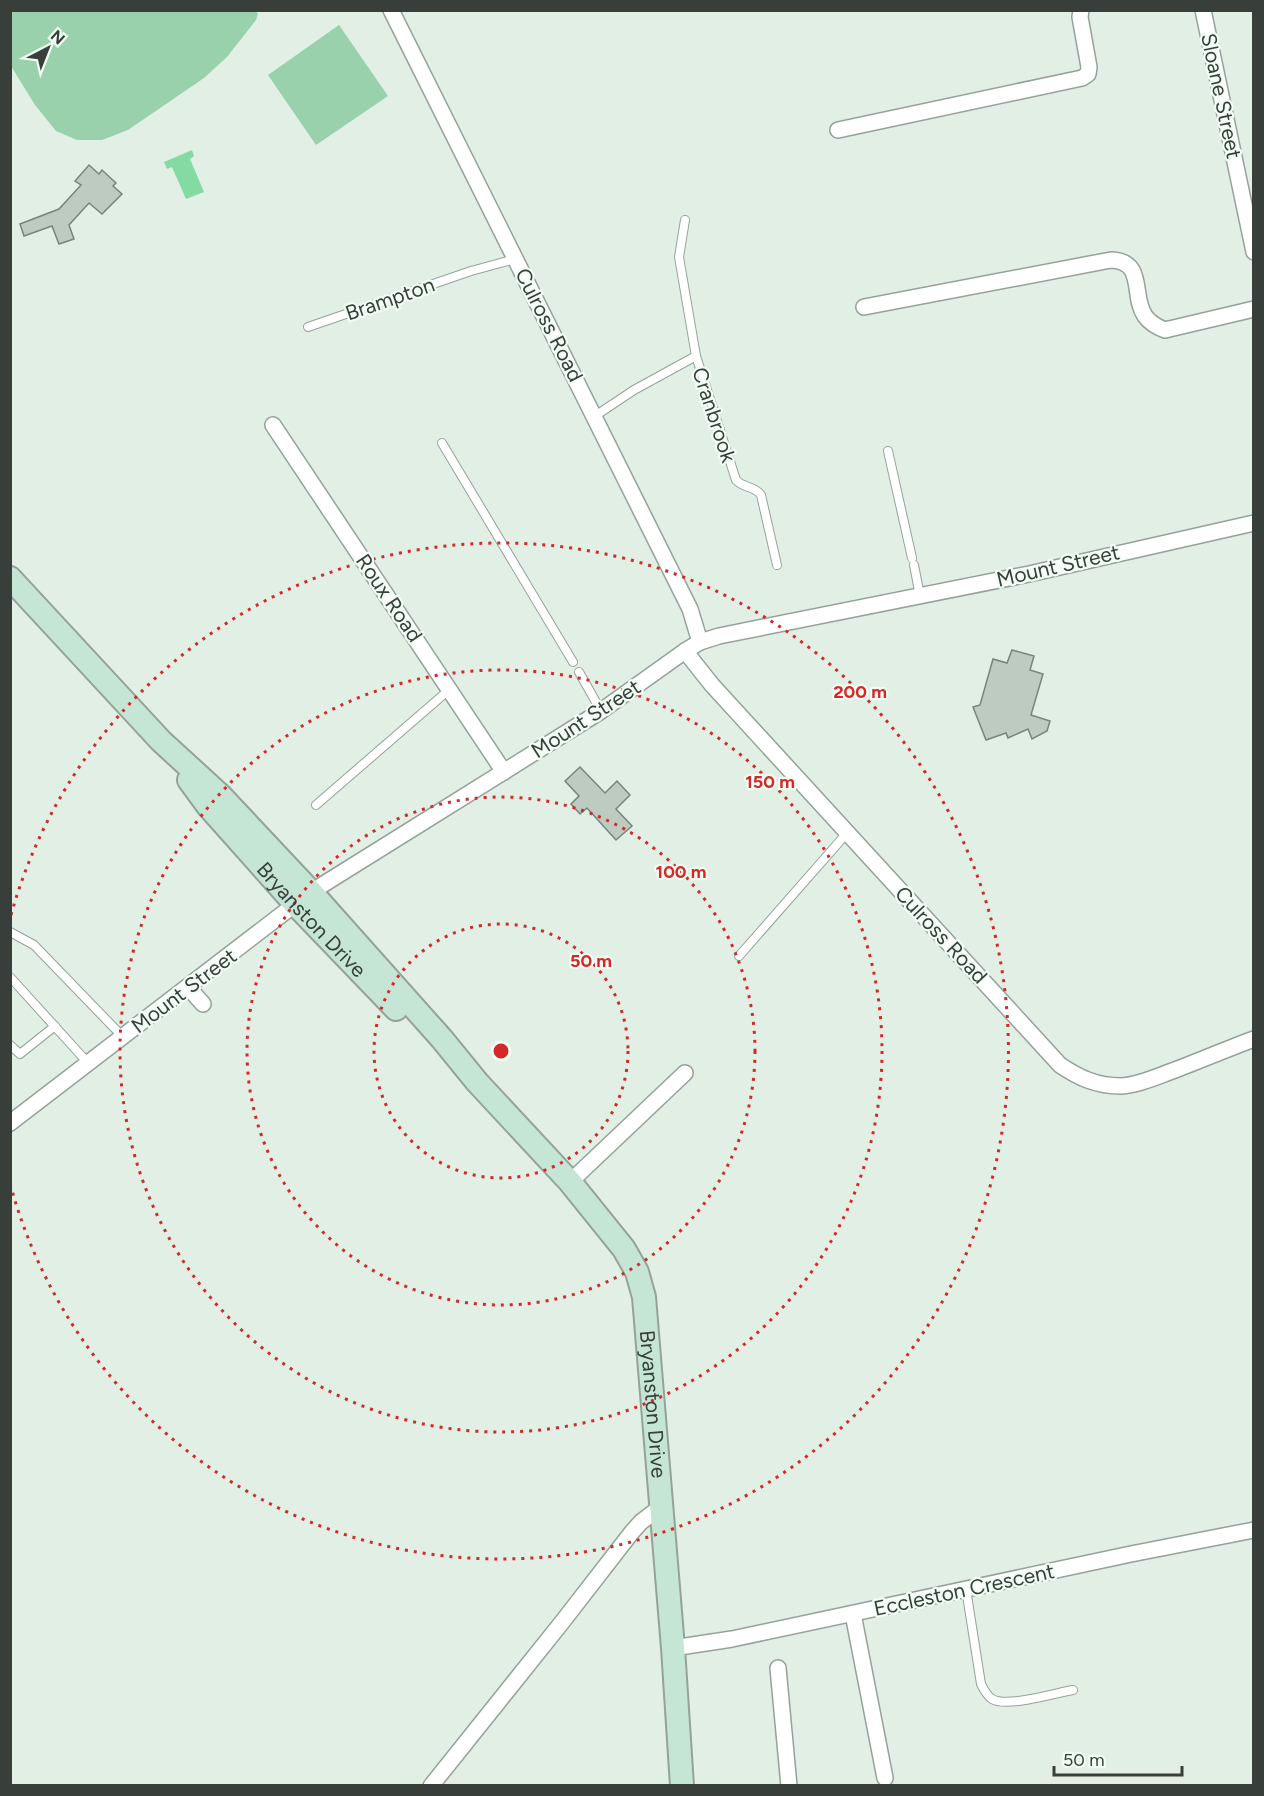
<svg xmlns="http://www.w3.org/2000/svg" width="1264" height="1796" font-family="Figtree,sans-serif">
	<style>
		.green { fill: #99d1ac }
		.water { fill: #83daa3 }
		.building { fill: #bdcbc1; stroke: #78857c; stroke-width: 1.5 }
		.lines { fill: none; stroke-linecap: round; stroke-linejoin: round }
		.lane-casing { stroke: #95a299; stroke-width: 10 }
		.street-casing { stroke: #95a299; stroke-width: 18 }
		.secondary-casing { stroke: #95a299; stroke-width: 26 }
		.lane { stroke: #fff; stroke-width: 8 }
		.street { stroke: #fff; stroke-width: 15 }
		.secondary { stroke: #c5e6d4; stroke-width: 22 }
		.ring { fill: none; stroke: #d62828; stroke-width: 3; stroke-dasharray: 3 6 }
		.labels { text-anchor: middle; stroke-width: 4.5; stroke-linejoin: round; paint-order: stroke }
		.street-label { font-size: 21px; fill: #383e3a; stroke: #effdf3 }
		.centre { fill: #d62828; stroke: #effdf3; stroke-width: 3 }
		.ring-label { font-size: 18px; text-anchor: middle; font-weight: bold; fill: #d62828; stroke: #effdf3; stroke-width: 4.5; stroke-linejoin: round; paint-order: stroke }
	</style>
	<rect width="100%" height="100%" fill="#e1efe5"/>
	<g class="green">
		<path d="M256 11 258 14 256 20 227 57 204 78 128 130 102 140H77L56 131 35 105 11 66V11Z"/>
		<path d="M339 25 388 96 316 145 268 75Z"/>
	</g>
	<path class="water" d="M192 150 194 156 190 159 204 192 186 199 172 167 167 169 164 162Z"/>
	<g class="building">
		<path d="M89 165 99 174 102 170 116 183 113 186 122 194 102 214 89 203 69 225 74 239 59 244 52 226 24 236 20 224 59 209 81 185 75 181Z"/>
		<path d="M1012 650 1034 656 1030 670 1043 674 1031 715 1050 721 1047 731 1032 739 1028 729 1008 738 1006 733 986 740 973 707 980 705 993 659 1007 663Z"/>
		<path d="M580 767 605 793 617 781 630 795 616 809 632 826 616 840 587 808 580 814 571 804 579 796 565 781Z"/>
	</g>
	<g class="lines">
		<defs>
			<g id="lane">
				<path d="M685 220 679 257 696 356"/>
				<path d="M308 327 471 271 515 259"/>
				<path d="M595 416 634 390 696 356 736 480C743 488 755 486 761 495L777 565"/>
				<path d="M442 443 573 662"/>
				<path d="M888 451 912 558"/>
				<path d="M914 565 920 596"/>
				<path d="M579 672 601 711"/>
				<path d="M316 805 450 689"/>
				<path d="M10 932 34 945 123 1037"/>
				<path d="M739 956 847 833"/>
				<path d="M10 977 88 1063"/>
				<path d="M10 1045 20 1054 55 1026"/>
				<path d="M966 1589 981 1684C984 1690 987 1696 992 1699 1007 1708 1055 1693 1073 1690"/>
			</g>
			<g id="street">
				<path d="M391 10 690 609 700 642"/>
				<path d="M1203 10 1254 252"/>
				<path d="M838 130 1082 78 1088 74 1089 67 1080 17 1081 10"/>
				<path d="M864 307 1111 260C1146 261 1131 296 1145 316 1150 323 1157 327 1165 330L1254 309"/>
				<path d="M273 425 504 772"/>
				<path d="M685 651 712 685 1060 1065C1079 1078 1097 1086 1121 1086 1139 1085 1158 1076 1175 1070 1201 1060 1227 1049 1254 1039"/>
				<path d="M188 987 203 1004"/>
				<path d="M10 1123 311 892 601 711 685 651 700 642 719 636 1029 574 1254 523"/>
				<path d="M570 1182 685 1073"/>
				<path d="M853 1614 885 1778"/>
				<path d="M673 1648 732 1639 1131 1554 1254 1530"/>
				<path d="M778 1668 789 1786"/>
				<path d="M431 1786 563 1621 632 1532 641 1522 662 1506"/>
			</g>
			<g id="secondary">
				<path id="s1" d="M10 578 161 741 220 795 311 892 442 1039 477 1082 570 1182 624 1249 637 1272 644 1297 673 1648 682 1786"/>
				<path id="s2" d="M189 780 208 806 296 905 396 1009"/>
			</g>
		</defs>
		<use href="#lane" class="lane-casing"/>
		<use href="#street" class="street-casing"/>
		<use href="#secondary" class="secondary-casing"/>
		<use href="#lane" class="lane"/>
		<use href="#street" class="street"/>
		<use href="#secondary" class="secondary"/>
	</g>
	<g class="ring">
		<circle cx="501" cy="1051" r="127"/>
		<circle cx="501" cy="1051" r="254"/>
		<circle cx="501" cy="1051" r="381"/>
		<path d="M11 915A508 508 0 1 1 11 1187"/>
	</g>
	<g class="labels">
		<g class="street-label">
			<text transform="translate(1221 96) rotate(78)" y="7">Sloane Street</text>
			<text transform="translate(390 299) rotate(-19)" y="7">Brampton</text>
			<text transform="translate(549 325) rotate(63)" y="7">Culross Road</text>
			<text transform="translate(714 415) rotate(72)" y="7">Cranbrook</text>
			<text transform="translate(1058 566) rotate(-13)" y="7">Mount Street</text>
			<text transform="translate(389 598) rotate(56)" y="7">Roux Road</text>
			<text transform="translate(586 719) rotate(-33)" y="7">Mount Street</text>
			<text dy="7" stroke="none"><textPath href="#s2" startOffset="186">Bryanston Drive</textPath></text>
			<text transform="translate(941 935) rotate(47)" y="7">Culross Road</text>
			<text transform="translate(184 991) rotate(-37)" y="7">Mount Street</text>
			<text dy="7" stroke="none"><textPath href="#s1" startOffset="1070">Bryanston Drive</textPath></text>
			<text transform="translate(964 1590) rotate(-12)" y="7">Eccleston Crescent</text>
		</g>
	</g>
	<circle cx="501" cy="1051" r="9" class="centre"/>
	<g class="ring-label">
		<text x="860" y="698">200 m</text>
		<text x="770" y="788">150 m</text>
		<text x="681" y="878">100 m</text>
		<text x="591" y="967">50 m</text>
	</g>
	<rect width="1264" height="1796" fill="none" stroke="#383e3a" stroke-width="24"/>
	<g transform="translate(48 48) rotate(42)" stroke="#effdf3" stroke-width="4.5" paint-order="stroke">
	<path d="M0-4.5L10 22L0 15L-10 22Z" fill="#383e3a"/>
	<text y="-9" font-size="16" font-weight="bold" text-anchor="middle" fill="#383e3a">N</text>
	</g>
	<path d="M1054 1766v9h128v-9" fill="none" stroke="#383e3a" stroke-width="3"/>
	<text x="1063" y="1766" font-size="18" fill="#383e3a" stroke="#effdf3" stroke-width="4.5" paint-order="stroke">50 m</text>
</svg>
